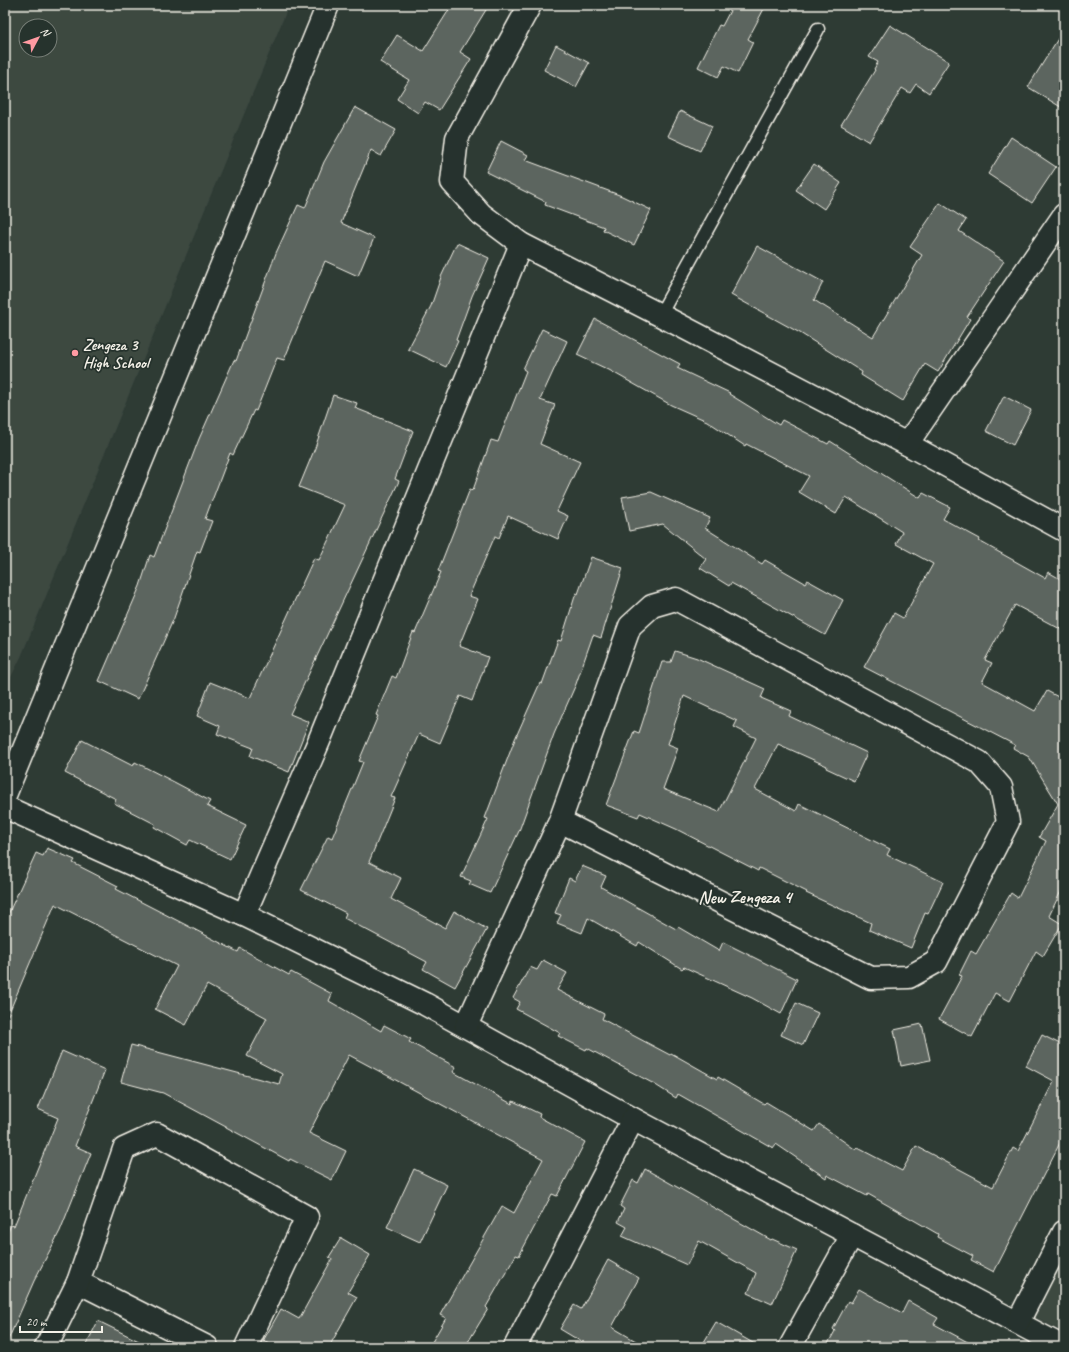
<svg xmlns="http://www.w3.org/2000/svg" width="1069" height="1352" font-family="Caveat,sans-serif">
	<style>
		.built { fill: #3c4841; fill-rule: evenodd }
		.building { fill: #5c655e; stroke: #f4f1e8; fill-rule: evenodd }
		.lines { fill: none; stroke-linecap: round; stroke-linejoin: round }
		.lane-casing { stroke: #f4f1e8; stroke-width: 15 }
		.street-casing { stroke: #f4f1e8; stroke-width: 25 }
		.lane { stroke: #26332d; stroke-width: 12 }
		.street { stroke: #26332d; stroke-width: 22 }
		.poi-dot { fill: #ff9aa2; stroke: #26332d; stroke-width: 1.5 }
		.labels { text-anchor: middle; stroke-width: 3.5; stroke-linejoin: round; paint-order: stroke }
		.poi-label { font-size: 16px; font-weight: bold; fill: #f4f1e8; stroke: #26332d; text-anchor: start }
		.quarter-label { font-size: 18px; font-weight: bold; fill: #f4f1e8; stroke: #26332d }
	</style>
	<rect width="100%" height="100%" fill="#2e3b34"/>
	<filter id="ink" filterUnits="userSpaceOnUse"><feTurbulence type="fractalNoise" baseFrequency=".025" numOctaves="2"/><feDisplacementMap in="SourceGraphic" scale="8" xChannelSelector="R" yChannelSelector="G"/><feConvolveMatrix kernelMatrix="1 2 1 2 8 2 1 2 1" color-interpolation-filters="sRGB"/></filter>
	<g filter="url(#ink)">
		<g class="built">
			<path d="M5 5H289L21 657 5 689ZM26 26H50V50H26Z"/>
			<path d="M1064 1259V1332L1034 1317Z"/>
		</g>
		<g class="building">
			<path d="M452 5H489L460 52 471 59 439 110 425 102 418 113 397 99 409 80 380 62 397 35 423 51Z"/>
			<path d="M733 5H766L748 39 753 42 738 73 724 66 718 77 698 67 719 25 722 26Z"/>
			<path d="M890 25 949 62 929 93 916 84 910 93 902 88 869 142 841 125 875 70 874 69 878 62 869 57Z"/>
			<path d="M1064 29V109L1028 87Z"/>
			<path d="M556 45 589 63 576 87 544 70Z"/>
			<path d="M355 107 396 130 381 156 371 150 341 223 374 238 358 276 325 261 284 360 277 358 256 411 254 410 233 455 230 453 205 519 212 521 200 552 197 551 174 618 138 699 99 681 140 586 150 555 154 557 199 439 234 360 236 361 276 253 298 205 305 208 324 162Z"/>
			<path d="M680 111 712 126 700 151 668 136Z"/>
			<path d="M1011 137 1056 167 1032 203 988 174Z"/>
			<path d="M501 141 528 155 525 160 622 196 651 210 634 245 603 230 604 227 545 205 546 202 486 172Z"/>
			<path d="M814 164 841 183 824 209 796 190Z"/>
			<path d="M940 203 966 220 959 231 1004 261 967 317 970 319 938 372 925 364 903 401 861 375 862 372 800 333 731 295 757 246 823 282 814 300 873 337 922 255 910 247Z"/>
			<path d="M457 243 489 258 472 296 456 340 458 341 446 367 408 349 431 306 441 277Z"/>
			<path d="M595 319 680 364 677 368 730 393 729 394 779 425 782 420 828 444 830 441 920 498 923 493 950 507 943 519 980 539 979 541 1045 578 1048 572 1064 581V631L1015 605 985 660 992 663 982 682 1035 711 1047 691 1064 700V885L1049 916 1062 924 1043 956 1036 951 1010 1001 995 993 972 1037 939 1019 962 976 959 975 971 951 976 954 1011 893 1018 898 1046 841 1039 837 1058 804 1029 757 1013 748 1015 745 864 667 894 613 903 618 933 564 896 544 902 532 846 497 836 514 799 492 809 476 746 444 745 446 707 421 671 405 609 370 577 355Z"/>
			<path d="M542 329 567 341 540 400 555 405 540 444 580 462 557 511 568 516 558 539 508 516 499 538 495 536 469 596 478 599 459 646 488 657 472 701 460 696 440 743 419 734 391 797 395 798 369 862 401 878 391 899 445 928 454 911 487 929 455 987 423 969 427 962 344 918 346 913 301 890 328 836 332 838 363 762 359 761 378 716 376 715 392 676 396 678 413 632 415 633 441 572 438 571 470 489 473 490 491 440 498 442 526 371 523 369Z"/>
			<path d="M333 395 357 403 355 408 413 431 395 479 399 481 290 714 309 722 289 772 250 756 253 748 217 734 220 726 197 716 210 682 250 698 314 558 319 560 345 505 299 487 315 448Z"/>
			<path d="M1004 396 1031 410 1013 445 986 431Z"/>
			<path d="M651 492 710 518 705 528 762 564 765 560 805 583 807 580 843 600 825 635 731 583 729 586 700 568 706 559 663 524 629 531 622 497Z"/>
			<path d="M591 557 623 568 601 638 593 635 576 684 554 734 519 831 490 893 469 884 471 881 461 877 488 819 485 818 515 739 540 683 542 684 558 640 561 641 576 593 578 594Z"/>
			<path d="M675 651 697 658 765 689 761 698 791 711 789 716 867 753 854 781 826 768 827 766 778 744 755 789 796 811 799 804 890 849 887 855 943 882 928 914 925 913 911 948 869 930 871 923 806 893 807 892 759 868 758 871 676 829 640 813 638 817 606 805 634 731 639 733 662 662H671ZM684 696 737 721 734 727 756 738 719 812 663 789 678 748 668 744Z"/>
			<path d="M82 740 133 766 135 762 176 783 210 801 207 806 246 825 230 859 190 840 187 845 154 827 155 824 114 803 116 799 65 773Z"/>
			<path d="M47 848 75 860 73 863 118 886 116 889 184 924 238 952 240 948 289 975 291 972 332 994 329 1001 381 1031 384 1025 411 1039 409 1042 456 1067 453 1072 512 1104 513 1101 540 1114 539 1117 585 1142 557 1196 552 1194 519 1256 516 1255 486 1307 488 1309 465 1347H429L446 1318 440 1315 502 1206 514 1213 543 1159 349 1055 309 1133 346 1151 332 1180 290 1159 289 1161 163 1093 121 1082 131 1045 279 1084 282 1074 247 1056 267 1018 207 985 186 1025 155 1009 177 966 55 904 5 1022V921L36 853 43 856Z"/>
			<path d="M582 866 606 876 601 887 676 929 678 927 719 951 723 942 797 979 781 1014 752 998 684 967 682 969 639 942 637 946 588 918 582 933 557 923 561 915 555 913 569 878 575 881Z"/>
			<path d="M543 960 567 973 557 990 604 1014 602 1019 670 1055 671 1053 717 1079 718 1077 764 1104 766 1102 814 1131 819 1124 856 1150 858 1148 902 1171 916 1146 993 1187 1013 1148 1018 1151 1054 1081 1026 1066 1042 1035 1064 1046V1135L994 1272 971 1260 973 1256 937 1237 938 1234 868 1194 867 1196 827 1175 826 1178 776 1144 773 1148 678 1094 676 1098 654 1084 587 1048 586 1050 558 1036 560 1033 516 1009 520 1002 513 998 530 967 537 970Z"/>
			<path d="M796 1003 818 1013 803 1045 781 1035Z"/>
			<path d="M922 1024 930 1060 901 1066 894 1030Z"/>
			<path d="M62 1051 105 1070 75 1146 91 1153 60 1231 34 1281 5 1347V1237L11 1225 14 1226 58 1118 38 1109Z"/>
			<path d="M414 1169 447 1185 420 1242 387 1227Z"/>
			<path d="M645 1169 771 1240 772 1239 797 1250 772 1304 748 1293 756 1273 699 1241 687 1265 622 1236 627 1227 618 1222 624 1209 620 1206 633 1180 638 1183Z"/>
			<path d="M341 1238 370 1255 348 1292 357 1297 329 1347H275L263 1341 281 1309 299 1319 332 1259 329 1257Z"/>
			<path d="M608 1260 639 1278 612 1327 646 1347H590L560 1329 574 1305 581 1309Z"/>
			<path d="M859 1289 902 1313 908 1301 938 1318 934 1324 977 1347H826L835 1331 833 1329 848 1301 851 1303Z"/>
			<path d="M98 1321 151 1347H85Z"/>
			<path d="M716 1322 760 1347H701Z"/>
		</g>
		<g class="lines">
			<defs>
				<path id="lane" d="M660 315 818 29"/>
				<g id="street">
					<path d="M530 5 457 138 452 182 481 214 521 244 660 315 907 444 1064 530"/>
					<path d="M907 444 1064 215"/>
					<path d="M5 795 328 5"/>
					<path d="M5 807 244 915 425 1004 633 1119 1063 1347"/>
					<path d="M244 915 319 741 521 244"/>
					<path d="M466 1026 560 821 630 626 652 606 676 599 979 762 1001 787 1008 822 936 962 909 977 871 978 560 821"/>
					<path d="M78 1282 207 1347"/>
					<path d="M1018 1322 1064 1232"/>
					<path d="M46 1347 78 1282 124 1149 157 1134 307 1217 246 1347"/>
					<path d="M515 1347 633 1119"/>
					<path d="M790 1347 852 1235"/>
				</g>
			</defs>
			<use href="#lane" class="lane-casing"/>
			<use href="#street" class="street-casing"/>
			<use href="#lane" class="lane"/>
			<use href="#street" class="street"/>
		</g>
	</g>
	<circle class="poi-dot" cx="75" cy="353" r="4"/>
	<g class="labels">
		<g class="poi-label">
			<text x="83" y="350">Zengeza 3<tspan x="83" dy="18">High School</tspan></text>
		</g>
		<g class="quarter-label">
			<text x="745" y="903">New Zengeza 4</text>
		</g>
	</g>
	<rect width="1069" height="1352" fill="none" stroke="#26332d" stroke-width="20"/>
	<rect x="10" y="10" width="1049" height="1332" fill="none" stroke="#f4f1e8" stroke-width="1.5" filter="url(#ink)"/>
	<g transform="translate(38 38) rotate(49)"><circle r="19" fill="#26332d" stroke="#787f78"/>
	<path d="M0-3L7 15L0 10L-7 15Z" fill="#ff9aa2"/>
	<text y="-6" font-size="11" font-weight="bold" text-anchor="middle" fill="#f4f1e8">N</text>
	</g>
	<path d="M20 1326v6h82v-6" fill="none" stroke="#f4f1e8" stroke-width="2"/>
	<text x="26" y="1326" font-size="12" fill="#f4f1e8" stroke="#26332d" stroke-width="3" paint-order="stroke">20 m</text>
</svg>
